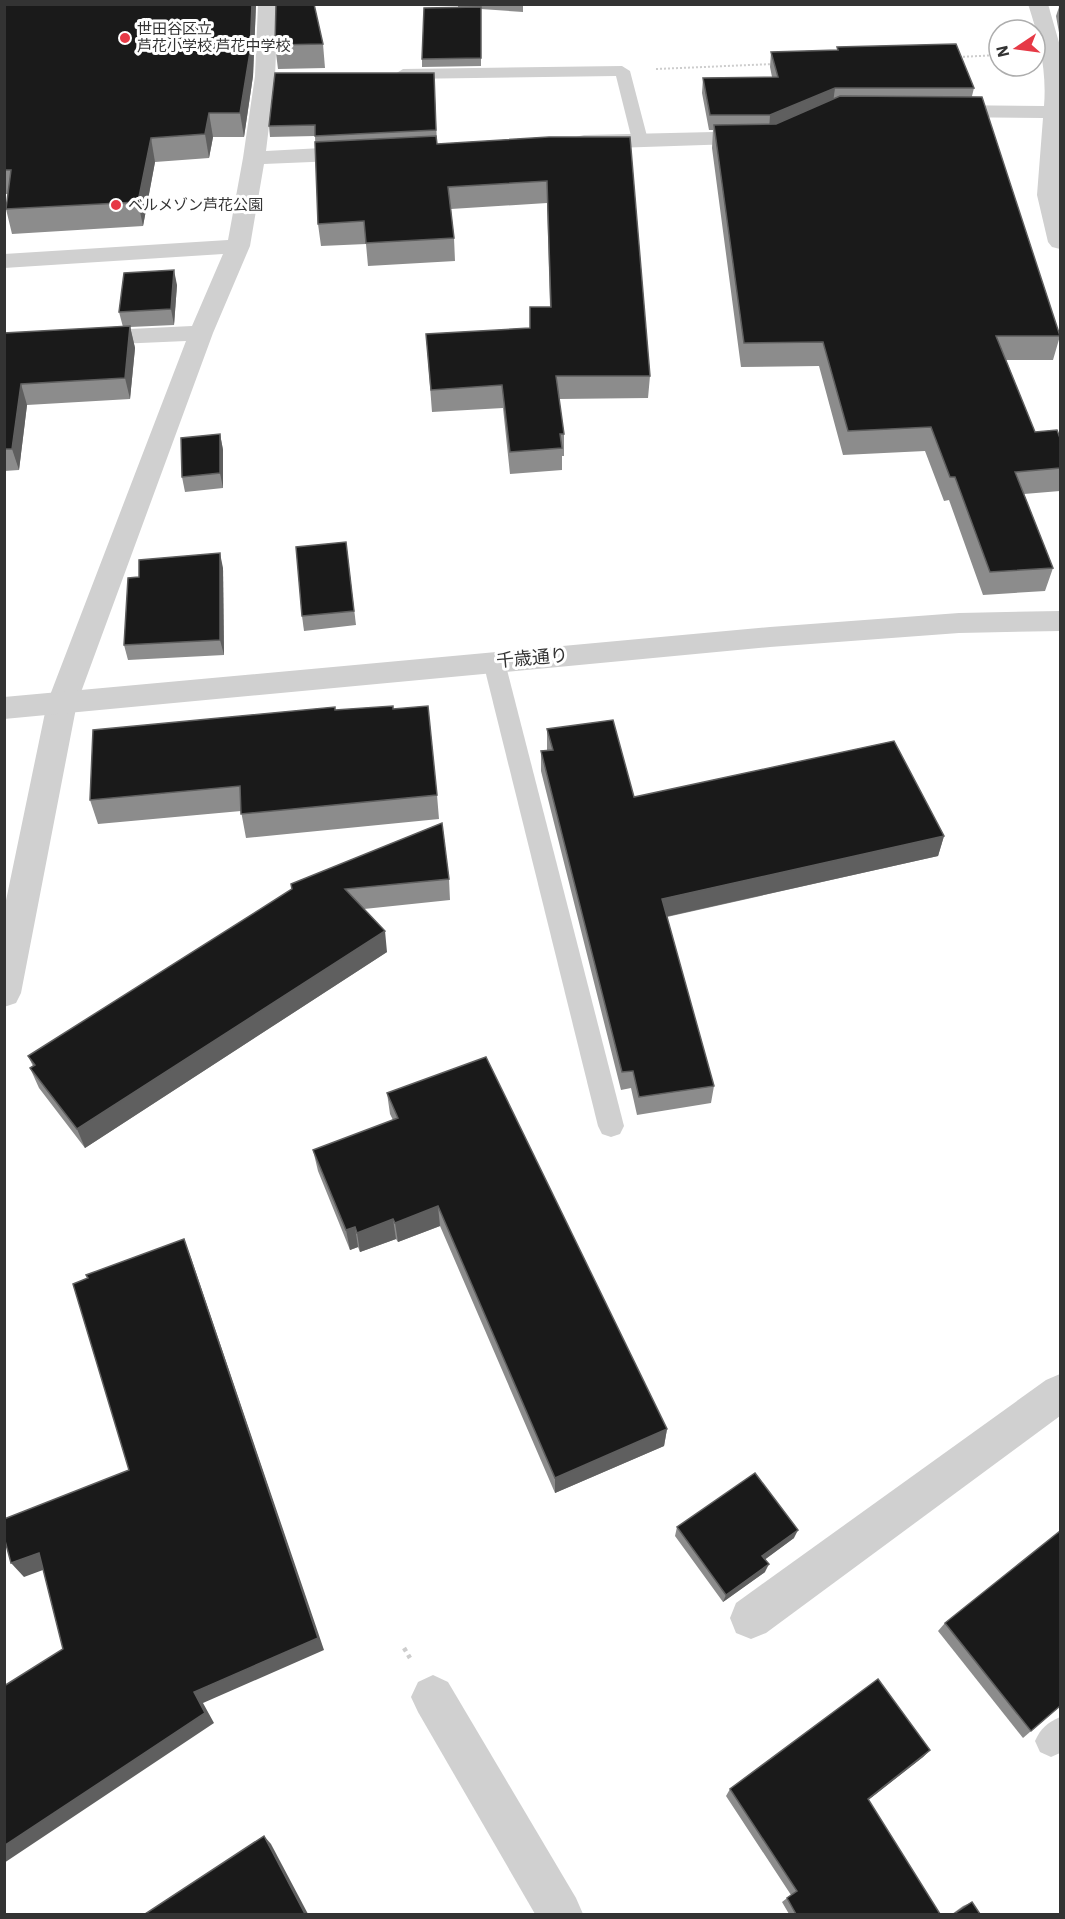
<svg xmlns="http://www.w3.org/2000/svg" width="1065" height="1919" font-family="'IBM Plex Sans','Noto Sans JP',sans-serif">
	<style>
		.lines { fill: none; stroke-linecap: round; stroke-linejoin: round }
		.path-far1 { stroke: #cdcdcd; stroke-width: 2; stroke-dasharray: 2 2; stroke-linecap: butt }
		.path { stroke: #cdcdcd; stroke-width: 4.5; stroke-dasharray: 4 4; stroke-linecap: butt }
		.service { fill: #d0d0d0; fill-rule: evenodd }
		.minor { fill: #d0d0d0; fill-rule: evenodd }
		.tertiary { fill: #d0d0d0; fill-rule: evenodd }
		.wall { fill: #8c8c8c }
		.shaded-wall { fill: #5f5f5f }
		.building { fill: #1a1a1a; stroke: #5f5f5f; stroke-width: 1.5 }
		.poi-dot { fill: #e63946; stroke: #fff; stroke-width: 2 }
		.labels { text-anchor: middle; stroke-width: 6; stroke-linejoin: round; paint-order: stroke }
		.far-poi-label { font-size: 15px; fill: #333; stroke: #fff; text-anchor: start }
		.street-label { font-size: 18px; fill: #333; stroke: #fff }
	</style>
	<rect width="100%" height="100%" fill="#fff"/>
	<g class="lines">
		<g class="path-far1">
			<path d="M959 57 999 55"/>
			<path d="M656 69 774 64"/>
		</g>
		<path class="path" d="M404 1648 410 1658"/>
		<g class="service">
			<path d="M622 66 630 71 648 140 646 143H634L632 140 616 76 403 79 395 74 403 69Z"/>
			<path d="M494 654 501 657 505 662 624 1126 620 1134 611 1137 602 1134 598 1126 483 662 487 657Z"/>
			<path d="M1060 1717V1753L1051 1757 1040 1752 1035 1741C1041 1728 1047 1723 1060 1717Z"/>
		</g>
		<g class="minor">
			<path d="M258 4H278L275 76 266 151 359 146 367 148 370 153 367 158 359 160 264 164 250 246 213 333 77 703 21 993 16 1003 4 1007V910L47 703 186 341 4 349V335L192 326 223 254 4 268V254L228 240 243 158 255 76Z"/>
			<path d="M1028 4H1048L1060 46V249L1052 247 1048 242 1037 195 1043 118 941 117 933 116 930 111 933 106 941 105 1044 106C1047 71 1039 37 1028 4Z"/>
			<path d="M757 131 765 133 768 138 765 143 584 149 576 147 573 142 576 137 584 135Z"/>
			<path d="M1060 1374V1416L766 1633 751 1639 736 1633 730 1618 736 1603 1046 1380Z"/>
			<path d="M433 1675 448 1682 576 1898 583 1914H535L418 1712 411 1697 418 1682Z"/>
		</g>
		<path class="tertiary" d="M1060 611V631L959 633 770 647 4 719V697L770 627 959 613Z"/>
	</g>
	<g class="wall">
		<path d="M4 4H256L253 76 244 137H213L209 158 155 162 143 226 12 234 6 209 8 194H4Z"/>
		<path d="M458 4H523V12L481 9V66L422 67V59L465 7H458Z"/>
		<path d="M1058 4H1060V38L1056 16 1059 7Z"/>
		<path d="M323 44 325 68 278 69 275 45Z"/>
		<path d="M837 47 974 88 972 96 1060 336 1053 360H1006L1035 432 1060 438V491L1024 494 1053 568 1045 591 983 595 949 500 944 501 925 451 843 455 819 366 741 367 712 148 713 130H709L702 93 703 78 772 77 770 67 771 52 837 50Z"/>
		<path d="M434 73 437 144 549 137 650 376 648 398 559 399 564 434V456H562V470L510 474 503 408 432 412 426 334 530 328 550 307 547 203 451 209 454 238 455 261 368 266 366 244 321 246 318 224 315 136 270 137 269 126Z"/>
		<path d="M177 285 174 325 130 327 135 348 130 399 27 405 19 470 4 471V333L123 327 119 312Z"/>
		<path d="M220 434 223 450V488L185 492 182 477Z"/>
		<path d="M346 542 356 625 304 631 302 616Z"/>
		<path d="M223 568 224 655 128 660 124 645 139 577Z"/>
		<path d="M393 709 437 795 439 819 246 838 241 811 98 824 90 800 335 710Z"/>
		<path d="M547 729 634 797 944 836 938 856 667 917 714 1086 711 1103 637 1115 631 1088 621 1090 541 771V751L547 750Z"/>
		<path d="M449 879 450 900 364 909 387 952 85 1148 39 1088 30 1068 33 1066 28 1056 292 890Z"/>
		<path d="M387 1093 667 1429 664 1446 555 1493 440 1226 398 1242 396 1239 360 1252 358 1247 350 1250 318 1171 313 1150 393 1120 390 1114Z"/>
		<path d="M677 1527 794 1538 765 1559V1572L723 1602 675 1536Z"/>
		<path d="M945 1623 1060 1706 1023 1738 938 1631Z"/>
		<path d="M930 1750 923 1757 868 1800 940 1914H789L782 1902 791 1895 726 1796 730 1789Z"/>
		<path d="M972 1902 980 1914H952L963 1906Z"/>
	</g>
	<g class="shaded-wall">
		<path d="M252 4H256L253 76 244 137 240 113Z"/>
		<path d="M835 88 833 103 769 130 770 115Z"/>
		<path d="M209 113 213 137 209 158 205 134Z"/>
		<path d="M151 138 155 162 143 226 138 202Z"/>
		<path d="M174 270 177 285 174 325 171 309Z"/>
		<path d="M130 326 135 348 130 399 125 378Z"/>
		<path d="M21 384 27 405 19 470 12 449Z"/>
		<path d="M220 434 223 450V488L220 473Z"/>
		<path d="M220 553 223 568 224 655 220 640Z"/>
		<path d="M944 836 938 856 660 918 662 899Z"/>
		<path d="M385 931 387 952 85 1148 77 1129Z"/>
		<path d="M438 1206 440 1226 398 1242 395 1223Z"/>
		<path d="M393 1219 396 1239 360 1252 357 1233Z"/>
		<path d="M355 1227 358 1247 350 1250 346 1230Z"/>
		<path d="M184 1239 191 1258 324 1650 203 1703 214 1723 4 1863V1846L194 1692Z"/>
		<path d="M667 1429 664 1446 555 1493V1478Z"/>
		<path d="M798 1530 794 1538 759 1564 762 1556Z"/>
		<path d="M39 1553 51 1567 24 1577 11 1563Z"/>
		<path d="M769 1564 765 1572 723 1602 726 1595Z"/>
		<path d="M930 1750 923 1757 862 1805 868 1799Z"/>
		<path d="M264 1836 271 1844 308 1914H305Z"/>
	</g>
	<g class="building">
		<path d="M4 4H252L250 52 240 113H209L205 134 151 138 138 202 6 209 11 170H4Z"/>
		<path d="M276 4H314L323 44 275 45Z"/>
		<path d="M481 7V58L422 59 424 8Z"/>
		<path d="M956 44 974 88H835L770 115H710L703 78 778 77 771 52 838 50 837 47Z"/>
		<path d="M275 73H434L436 130 315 136V125L269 126Z"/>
		<path d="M840 96 982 97 1060 336H996L1035 432 1057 430 1060 438V468L1015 472 1053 568 990 572 955 477H950L931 427 848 431 823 342 744 343 714 125 776 124Z"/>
		<path d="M436 136 437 144 549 137H630L650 376H556L564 434H560L562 448 510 452 502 385 431 390 426 334 530 328V307H551L547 181 448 187 454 238 366 243 364 221 318 224 315 142Z"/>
		<path d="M174 270 171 309 119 312 124 273Z"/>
		<path d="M130 326 125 378 21 384 12 449H4V333Z"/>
		<path d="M220 434V473L182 477 181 438Z"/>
		<path d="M346 542 354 611 302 616 296 547Z"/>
		<path d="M220 553V640L124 645 128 578 139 577V560Z"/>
		<path d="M393 706V709L428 706 437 795 241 814 240 786 90 800 93 730 335 707V710Z"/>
		<path d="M613 720 634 797 894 741 944 836 662 899 714 1086 639 1097 633 1071 622 1072 541 751 553 750 547 729Z"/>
		<path d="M442 823 449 879 345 889 385 931 77 1129 30 1068 35 1065 28 1056 292 889 291 884Z"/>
		<path d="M486 1057 667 1429 555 1478 438 1206 395 1223 393 1219 357 1233 355 1227 346 1230 313 1150 398 1118 387 1093Z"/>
		<path d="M184 1239 318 1638 194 1692 205 1713 4 1846V1686L63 1649 39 1553 11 1563 4 1537V1519L129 1470 73 1284 88 1278 86 1275Z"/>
		<path d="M755 1473 798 1530 762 1556 769 1564 726 1595 677 1527Z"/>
		<path d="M1060 1531V1706L1031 1731 945 1623Z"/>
		<path d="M878 1679 930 1750 868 1799 940 1914H796L787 1898 797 1891 730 1789Z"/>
		<path d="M264 1836 305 1914H145Z"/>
		<path d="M972 1902 980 1914H954Z"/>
	</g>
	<g class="poi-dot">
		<circle cx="125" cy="38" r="6"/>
		<circle cx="116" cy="205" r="6"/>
	</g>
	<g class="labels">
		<g class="far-poi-label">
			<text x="137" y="34">世田谷区立<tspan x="137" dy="17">芦花小学校 芦花中学校</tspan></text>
			<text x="128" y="210">ベルメゾン芦花公園</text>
		</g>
		<g class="street-label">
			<text transform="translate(532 658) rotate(-5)" y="6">千歳通り</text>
		</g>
	</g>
	<rect width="1065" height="1919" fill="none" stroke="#333333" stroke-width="12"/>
	<g transform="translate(1017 48) rotate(257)"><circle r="28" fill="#ffffff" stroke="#adadad" stroke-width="1.5"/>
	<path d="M0-4.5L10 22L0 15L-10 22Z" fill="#e63946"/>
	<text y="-9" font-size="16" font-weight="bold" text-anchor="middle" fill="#333333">N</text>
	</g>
</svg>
